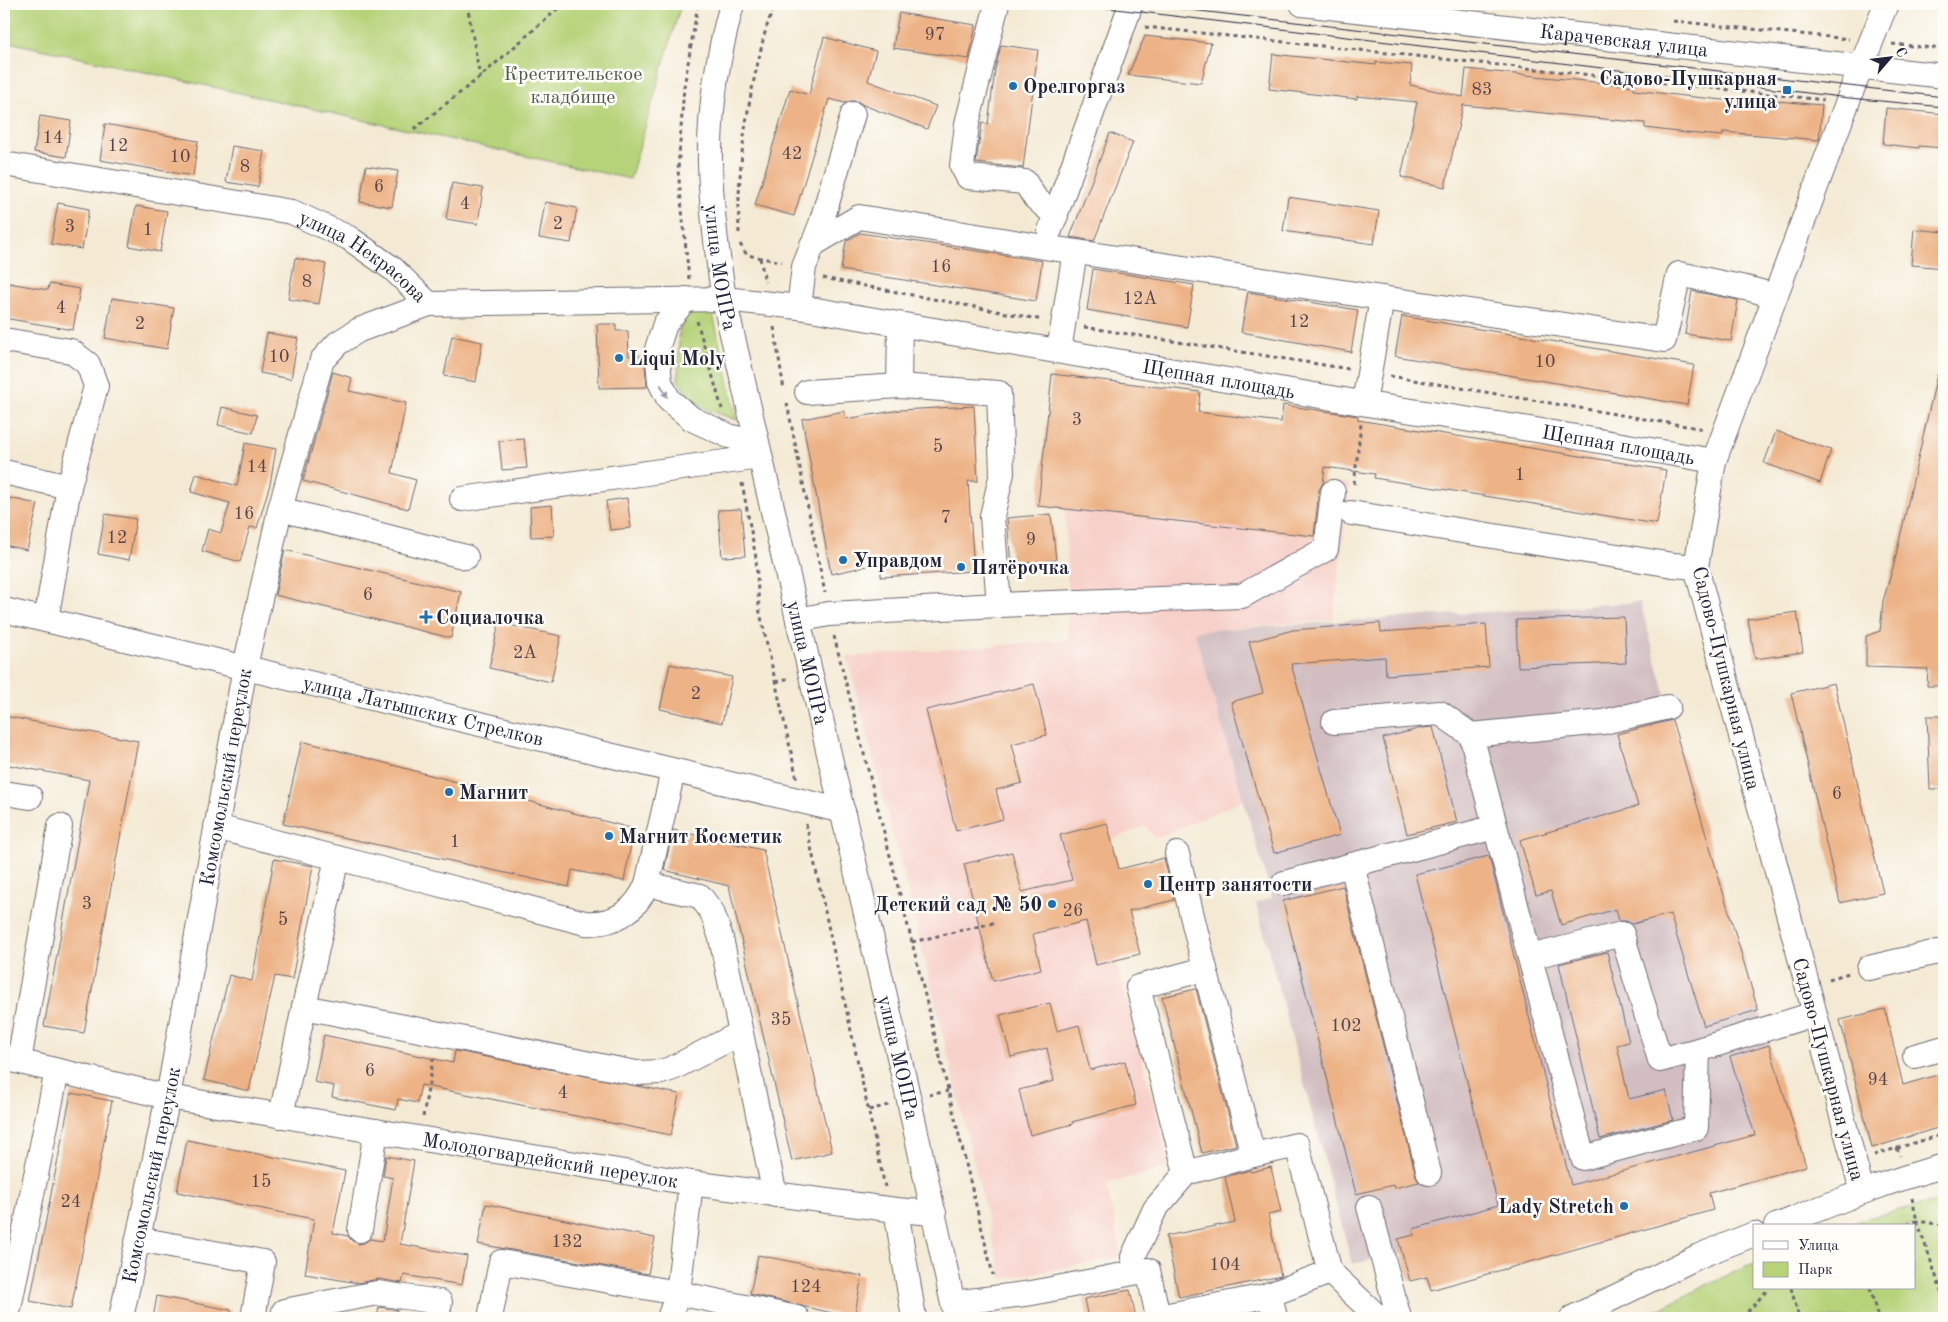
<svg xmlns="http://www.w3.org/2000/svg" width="1948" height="1322" font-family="'Old Standard TT',serif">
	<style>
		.built { fill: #f7d0c9 }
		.industrial { fill: #d2bec1 }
		.green { fill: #b7d37a; stroke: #6c7a5a }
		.building { fill: #edb285 }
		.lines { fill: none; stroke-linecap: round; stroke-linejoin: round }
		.minor-casing { stroke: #6c6871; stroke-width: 26 }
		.path { stroke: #6c6871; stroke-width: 3; stroke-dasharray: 4 4; stroke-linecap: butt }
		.minor { stroke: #fff; stroke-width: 24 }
		.tram { stroke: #22223b; stroke-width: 1 }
		.oneway { fill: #9c9ca7 }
		.poi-dot { fill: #1f6fb2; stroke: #fdfcf7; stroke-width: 2 }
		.labels { text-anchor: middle; stroke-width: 5; stroke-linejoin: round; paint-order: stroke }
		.number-label { font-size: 18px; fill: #55464e }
		.street-label { font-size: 20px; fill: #22223b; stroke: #fdfcf7 }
		.park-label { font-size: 20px; fill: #4f574e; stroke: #fdfcf7 }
		.poi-label { font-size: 20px; font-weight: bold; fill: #22223b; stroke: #fdfcf7; text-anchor: start }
	</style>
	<rect width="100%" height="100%" fill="#fdfcf7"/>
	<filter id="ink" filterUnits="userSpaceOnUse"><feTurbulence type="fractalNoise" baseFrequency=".02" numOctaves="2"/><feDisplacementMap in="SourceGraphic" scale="10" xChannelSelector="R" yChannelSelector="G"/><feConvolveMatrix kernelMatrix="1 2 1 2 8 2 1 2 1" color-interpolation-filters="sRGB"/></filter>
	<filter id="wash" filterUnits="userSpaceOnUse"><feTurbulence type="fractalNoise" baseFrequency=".0096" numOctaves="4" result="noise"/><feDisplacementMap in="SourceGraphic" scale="20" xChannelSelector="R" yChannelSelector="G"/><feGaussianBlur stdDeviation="1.12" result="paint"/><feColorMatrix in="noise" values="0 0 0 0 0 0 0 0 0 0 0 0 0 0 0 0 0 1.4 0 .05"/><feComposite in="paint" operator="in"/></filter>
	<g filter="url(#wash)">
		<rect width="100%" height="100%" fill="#f4ead4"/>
		<path class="built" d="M1052 374 1110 380 1102 457 1350 484 1333 620 1194 631 1243 800 1155 839 1145 826 1111 840 1140 954 1116 960 1170 1167 1106 1184 1122 1257 1002 1279 920 940 847 657 1069 640 1065 509 1038 506Z"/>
		<path class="industrial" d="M1640 602 1672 718 1806 1166 1709 1193 1713 1210 1431 1290 1427 1277 1410 1281 1402 1254 1352 1264 1256 903 1272 898 1194 631Z"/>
		<g class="green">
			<path d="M4 4H681L630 179 4 41Z"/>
			<path d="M689 310H712L737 420 708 410 689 398 678 380 679 332Z"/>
			<path d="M1944 1199V1318H1642L1716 1280 1754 1264V1288H1914V1226H1847L1863 1219Z"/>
		</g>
		<g id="blocks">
			<g class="building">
				<path d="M899 13 976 25 969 59 893 48Z"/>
				<path d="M1145 36 1211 43 1201 83 1128 75Z"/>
				<path d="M824 37 876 51 868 81 936 106 927 129 863 105 857 101H850L845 103 829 99 794 216 755 205 790 89 809 95Z"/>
				<path d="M1001 45 1038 50 1023 168 976 163 982 123 988 124 995 70Z"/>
				<path d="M1273 54 1376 65V62L1412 65 1410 85 1463 97 1466 69 1634 86V90L1684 96 1743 102V98L1822 105 1819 140 1723 132V136L1686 133 1645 128V123L1463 105 1445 187 1401 177 1417 102 1357 96V99L1269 89Z"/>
				<path d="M1886 108 1944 114V148L1919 146V148L1883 144Z"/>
				<path d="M40 116 71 121 66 157 34 152Z"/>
				<path d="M105 124 198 141 193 176 100 160Z"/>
				<path d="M1110 133 1133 142 1094 241 1070 237Z"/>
				<path d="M232 146 264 151 258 187 226 182Z"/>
				<path d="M366 166 398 171 392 207 360 202Z"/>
				<path d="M452 183 483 188 478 224 446 219Z"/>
				<path d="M1288 197 1379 211 1374 244 1283 231Z"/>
				<path d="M545 202 577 208 571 243 539 238Z"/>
				<path d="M58 203 89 209 82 249 51 244Z"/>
				<path d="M136 206 167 211 160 252 129 246Z"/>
				<path d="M1914 229 1944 232V268L1911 265Z"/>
				<path d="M860 233 1042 261 1036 301 841 270 846 241Z"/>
				<path d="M295 258 326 264 319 304 288 299Z"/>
				<path d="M1093 269 1194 285 1187 327 1087 310Z"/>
				<path d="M4 282 48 290 49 284 80 289 73 330 4 318Z"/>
				<path d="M1692 291 1738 300 1731 341 1685 334Z"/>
				<path d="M1248 292 1358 310 1351 352 1241 332Z"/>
				<path d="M112 298 174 308 167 349 105 338Z"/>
				<path d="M1402 316 1694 365 1687 405 1395 356Z"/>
				<path d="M597 324H616V331H628L629 356H644L647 387 599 388Z"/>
				<path d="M267 333 298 338 291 379 260 373Z"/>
				<path d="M452 336 482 342 476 382 444 376Z"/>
				<path d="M333 372 352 378 349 391 406 403 392 473 416 480 408 509 303 481Z"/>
				<path d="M1052 374 1200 392 1198 412 1281 422 1283 405 1358 416V420L1666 470 1657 524 1374 478 1375 474 1325 467 1323 483 1319 490 1314 536 1038 506Z"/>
				<path d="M1937 375 1944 376V686H1927L1928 669 1866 667V636L1880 631 1883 601 1894 564Z"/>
				<path d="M974 406 978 481H968L974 571 881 577V563L831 574 802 419 844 411 846 419 900 410Z"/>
				<path d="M222 407 257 415 253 433 218 425Z"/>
				<path d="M1776 431 1831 450 1820 483 1764 463Z"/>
				<path d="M524 439 527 468 502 470 499 441Z"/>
				<path d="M245 443 276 449 270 484 257 528 250 527 240 562 202 551 208 529 221 533 230 503 191 492 196 474 237 486Z"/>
				<path d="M4 497 38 504 27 550 4 545Z"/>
				<path d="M627 498 631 528 610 530 606 501Z"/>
				<path d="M552 505 554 536 531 537 530 507Z"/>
				<path d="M741 509 745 556 722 557 718 510Z"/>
				<path d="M105 514 136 519 129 560 98 554Z"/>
				<path d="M1051 514 1056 560 1011 565 1007 518Z"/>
				<path d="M285 550 461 592 451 638 275 595Z"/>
				<path d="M1797 612 1803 652 1755 659 1748 619Z"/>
				<path d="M1624 617 1626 663 1518 667 1516 620Z"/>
				<path d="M499 623 561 636 551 682 489 668Z"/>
				<path d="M1380 623 1381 632 1486 624 1489 667 1386 675 1385 657 1291 664 1340 835 1274 853 1231 702 1263 693 1249 642 1293 630Z"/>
				<path d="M670 664 732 677 722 723 660 709Z"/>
				<path d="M1834 683 1883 893 1840 903 1791 693Z"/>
				<path d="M1034 684 1047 735 1012 744 1022 783 996 790 1003 819 956 831 926 710Z"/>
				<path d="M4 716 138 741 84 1033 44 1026 89 780 4 764Z"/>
				<path d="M1927 716H1944V789H1930Z"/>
				<path d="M1672 720 1758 1010 1704 1026 1670 914 1632 924 1626 921H1619L1616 909 1561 925 1551 891 1536 895 1520 840 1638 806 1617 734Z"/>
				<path d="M1433 727 1457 822 1407 834 1383 738 1422 728Z"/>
				<path d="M302 741 634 829 624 881 572 870 569 887 283 824Z"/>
				<path d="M1107 823 1119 869 1164 858 1174 900 1129 911 1140 954 1096 965 1086 921 1033 934 1041 969 993 981 964 864 1012 852 1022 892 1072 880 1060 835Z"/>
				<path d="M673 830 763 850 832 1152 792 1161 729 886 664 870Z"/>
				<path d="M1489 856 1571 1185 1755 1135 1730 1057 1769 1045 1806 1166 1709 1193 1713 1210 1431 1290 1427 1277 1410 1281 1398 1239 1414 1235 1413 1229 1498 1205 1415 874Z"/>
				<path d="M274 859 313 866 292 979 275 976 249 1091 204 1080 229 975 252 981Z"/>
				<path d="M1343 886 1416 1176 1419 1182 1394 1188 1393 1185 1356 1194 1283 901Z"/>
				<path d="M1607 952 1629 1042 1617 1045 1629 1099 1666 1090 1673 1120 1600 1139 1559 964Z"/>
				<path d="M1196 989 1236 1145 1202 1153 1162 997Z"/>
				<path d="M1050 1003 1057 1031 1079 1025 1090 1070 1125 1061 1136 1105 1072 1122 1073 1124 1030 1135 1019 1090 1054 1081 1047 1048 1011 1057 1000 1015Z"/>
				<path d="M1885 1009 1903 1085 1944 1073V1126L1872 1148 1840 1020Z"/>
				<path d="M324 1035 453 1063 455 1051 679 1094 671 1135 421 1085 417 1103 398 1099 396 1110 332 1097 334 1086 314 1082Z"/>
				<path d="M71 1093 112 1101 71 1309 30 1301Z"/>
				<path d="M187 1140 345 1171 333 1233 348 1236 352 1241 358 1244 364 1243 370 1239 383 1241 393 1178 383 1176 386 1156 414 1161 400 1244 467 1256 462 1285 404 1275 402 1283 379 1279 358 1283 305 1274 314 1219 177 1192Z"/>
				<path d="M1271 1167 1281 1212 1268 1215 1281 1276 1179 1297 1166 1236 1235 1222 1225 1177 1250 1170 1251 1172Z"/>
				<path d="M486 1204 655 1238 648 1274 478 1244Z"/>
				<path d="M758 1255 862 1276 854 1318 750 1294Z"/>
				<path d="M1130 1290 1136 1318H1088L1084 1299Z"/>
				<path d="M157 1296 231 1310V1318H153Z"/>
				<path d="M379 1307 397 1310 396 1318H377Z"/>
			</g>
		</g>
	</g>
	<g filter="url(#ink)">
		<use href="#blocks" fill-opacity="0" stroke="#6c6871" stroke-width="1"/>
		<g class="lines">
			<defs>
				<g id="minor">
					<path id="s1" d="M732 4C718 55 709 109 710 162 711 208 717 254 724 299L909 1100 956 1318"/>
					<path d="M997 4 967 124 962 166 968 177 1025 182 1035 198 1056 216"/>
					<path id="s2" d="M1302 4 1944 76"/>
					<path id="s3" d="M4 164 292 212 349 238 393 269 429 304 724 299 799 307 1373 405 1536 430 1714 461"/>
					<path d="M1050 230 1131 4"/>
					<path d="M812 245 859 217 1044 247 1382 298"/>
					<path d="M686 299 665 324 657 349 660 382 669 400 692 419 729 436 756 443"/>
					<path d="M799 307 804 267 821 224 853 114"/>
					<path d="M4 340 71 351 88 364 96 386 69 487 46 620"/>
					<path d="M1059 350 1075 252"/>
					<path d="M899 386 900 325"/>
					<path d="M807 392 899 386 999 393 1002 473 992 516 999 605"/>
					<path d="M1364 403 1382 298 1664 340 1679 274 1750 289 1775 296"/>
					<path d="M4 472 69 487"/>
					<path d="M462 499 760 457"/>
					<path d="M280 509 466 557"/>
					<path d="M1351 513 1673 565 1696 567"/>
					<path id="s4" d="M4 610 843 811"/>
					<path d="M798 620 829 614 999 605 1242 596 1326 549 1333 492"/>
					<path d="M1668 707 1603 722 1471 735 1583 1158 1696 1128 1698 1050 1814 1014"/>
					<path d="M1334 722 1440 713 1471 735"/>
					<path d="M4 793 30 797"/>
					<path d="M216 827 400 874 585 923C614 925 636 911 647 884L700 896 712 912 721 938 775 1195"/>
					<path d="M1177 854 1205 969"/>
					<path d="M1352 865 1429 1173"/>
					<path d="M1284 883 1495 827"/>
					<path d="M647 884 673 771"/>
					<path d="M1530 957 1622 934 1660 1060 1698 1050"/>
					<path d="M1869 968 1937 952 1944 955"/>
					<path d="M304 1007 337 858"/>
					<path d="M1915 1056 1944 1048"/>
					<path id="s5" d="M4 1058 168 1097 691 1183 896 1210 934 1213"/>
					<path d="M19 1061 60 826"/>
					<path d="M281 1116 304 1007 636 1073 661 1072 673 1068 741 1033"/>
					<path d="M1186 1173 1138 987 1205 969 1253 1155"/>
					<path d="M1862 1191 1696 567 1714 461 1853 87 1886 4"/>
					<path d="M1369 1207 1399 1318"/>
					<path d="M896 1210 914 1318"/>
					<path d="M1776 1226C1831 1204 1886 1181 1944 1166"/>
					<path d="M360 1230 376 1131"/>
					<path d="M138 1239 263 1262 253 1318"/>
					<path d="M1133 1257 1155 1209 1186 1173 1253 1155 1297 1145 1330 1272 1379 1318"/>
					<path d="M1270 1294 1275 1318"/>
					<path d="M953 1303 1032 1293 1148 1270 1158 1317 1266 1296 1330 1272"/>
					<path d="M7 1318 57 1071"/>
					<path id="s6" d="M121 1318 168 1097 245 667 280 509 322 360 338 343 359 330 429 304"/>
					<path d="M283 1318 284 1311 377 1293 440 1302 437 1318"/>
					<path d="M490 1318 501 1262 678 1293 797 1318"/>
					<path d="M669 1318 678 1293 691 1183"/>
					<path d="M1572 1318 1699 1256 1754 1234"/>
				</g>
			</defs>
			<use href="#minor" class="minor-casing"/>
			<g class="path">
				<path d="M467 4 480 77"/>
				<path d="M1673 21 1849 39"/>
				<path d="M1145 27 1824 100"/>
				<path d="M1892 44 1944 49"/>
				<path d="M414 129 480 77 563 4"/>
				<path d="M739 233C737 174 745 115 759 58 763 40 767 19 777 4"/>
				<path d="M740 244 747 255 782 262"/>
				<path d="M760 258 765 282"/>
				<path d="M823 278 1043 320"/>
				<path d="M689 279 678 170 684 87 698 4"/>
				<path d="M697 321 722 409"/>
				<path d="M774 327 784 390"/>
				<path d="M1084 327 1349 369"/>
				<path d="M1390 376 1704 429"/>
				<path d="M787 403 825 593"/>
				<path d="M742 483 756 558 759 608 797 779"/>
				<path d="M1354 484 1361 424"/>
				<path d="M834 636 912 942 993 1275"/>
				<path d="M776 682 789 678"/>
				<path d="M806 824 885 1187"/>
				<path d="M912 942 997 922"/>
				<path d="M1829 979 1849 973"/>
				<path d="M929 1095 948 1091"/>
				<path d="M869 1110 889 1105"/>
				<path d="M423 1117 434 1055"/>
				<path d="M1897 1148 1900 1156"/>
				<path d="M1874 1155 1944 1134"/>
				<path d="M1912 1198 1917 1221 1944 1299"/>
				<path d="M1899 1226 1917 1221 1944 1225"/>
				<path d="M1791 1288 1799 1318"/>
				<path d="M1870 1288 1878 1318"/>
				<path d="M1742 1318 1769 1288"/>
			</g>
			<use href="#minor" class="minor"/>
			<g class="tram">
				<path d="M1075 4 1849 98 1944 107"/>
				<path d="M1139 4 1944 97"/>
			</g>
		</g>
		<defs><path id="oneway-solid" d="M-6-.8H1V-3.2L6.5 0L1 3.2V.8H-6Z" transform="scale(1.25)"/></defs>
		<use class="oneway" href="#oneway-solid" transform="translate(664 391) rotate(62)"/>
	</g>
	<g class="poi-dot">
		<circle cx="1013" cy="86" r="5"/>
		<rect x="1782" y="85" width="10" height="10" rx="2.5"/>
		<circle cx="619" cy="358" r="5"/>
		<circle cx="843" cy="560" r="5"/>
		<circle cx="961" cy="567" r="5"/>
		<path d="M423.5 609.5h5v5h5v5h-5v5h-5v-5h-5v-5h5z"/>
		<circle cx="449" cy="792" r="5"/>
		<circle cx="609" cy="836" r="5"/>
		<circle cx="1148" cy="884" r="5"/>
		<circle cx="1052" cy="904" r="5"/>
		<circle cx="1624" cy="1206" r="5"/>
	</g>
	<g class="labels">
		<g class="number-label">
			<text x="935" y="40">97</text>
			<text x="1482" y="95">83</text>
			<text x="53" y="143">14</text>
			<text x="118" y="151">12</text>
			<text x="792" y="159">42</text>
			<text x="180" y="162">10</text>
			<text x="245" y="172">8</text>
			<text x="379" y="192">6</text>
			<text x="465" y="209">4</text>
			<text x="558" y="229">2</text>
			<text x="70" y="232">3</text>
			<text x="148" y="235">1</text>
			<text x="941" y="272">16</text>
			<text x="307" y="287">8</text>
			<text x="1140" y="304">12А</text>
			<text x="61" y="313">4</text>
			<text x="1299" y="327">12</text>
			<text x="140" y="329">2</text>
			<text x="279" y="362">10</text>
			<text x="1545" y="367">10</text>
			<text x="1077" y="425">3</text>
			<text x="938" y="452">5</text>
			<text x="257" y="472">14</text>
			<text x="1520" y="480">1</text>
			<text x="244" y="519">16</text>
			<text x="946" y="523">7</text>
			<text x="117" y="543">12</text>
			<text x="1031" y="545">9</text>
			<text x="368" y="600">6</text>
			<text x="525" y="658">2А</text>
			<text x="696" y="699">2</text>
			<text x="1837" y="799">6</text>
			<text x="455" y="847">1</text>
			<text x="87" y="909">3</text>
			<text x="1073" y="916">26</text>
			<text x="283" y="925">5</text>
			<text x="781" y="1025">35</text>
			<text x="1346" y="1031">102</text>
			<text x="370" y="1076">6</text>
			<text x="1878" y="1085">94</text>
			<text x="563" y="1098">4</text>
			<text x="261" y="1187">15</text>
			<text x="71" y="1207">24</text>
			<text x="567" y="1247">132</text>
			<text x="1225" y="1270">104</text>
			<text x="806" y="1292">124</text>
		</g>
		<g class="street-label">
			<text dy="7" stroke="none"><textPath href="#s2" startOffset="324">Карачевская улица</textPath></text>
			<text dy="7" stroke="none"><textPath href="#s3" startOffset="376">улица Некрасова</textPath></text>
			<text dy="7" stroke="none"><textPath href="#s1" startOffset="266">улица МОПРа</textPath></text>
			<text dy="7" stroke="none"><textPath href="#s3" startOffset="1255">Щепная площадь</textPath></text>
			<text dy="7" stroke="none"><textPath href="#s3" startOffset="1660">Щепная площадь</textPath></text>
			<text dy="7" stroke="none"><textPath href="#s1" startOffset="671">улица МОПРа</textPath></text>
			<text transform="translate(1727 678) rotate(76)" y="7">Садово-Пушкарная улица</text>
			<text dy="7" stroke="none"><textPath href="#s4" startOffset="431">улица Латышских Стрелков</textPath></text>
			<text dy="7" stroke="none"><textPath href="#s6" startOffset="551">Комсомольский переулок</textPath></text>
			<text dy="7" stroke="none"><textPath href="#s1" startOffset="1076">улица МОПРа</textPath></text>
			<text transform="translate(1829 1069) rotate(75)" y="7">Садово-Пушкарная улица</text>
			<text dy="7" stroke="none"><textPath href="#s5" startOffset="556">Молодогвардейский переулок</textPath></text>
			<text dy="7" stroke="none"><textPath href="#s6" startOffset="146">Комсомольский переулок</textPath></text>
		</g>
		<g class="park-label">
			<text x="573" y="80">Крестительское<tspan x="573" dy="23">кладбище</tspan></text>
		</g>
		<g class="poi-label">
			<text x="1777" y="85" text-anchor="end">Садово-Пушкарная<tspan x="1777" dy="23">улица</tspan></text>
			<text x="1023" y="93">Орелгоргаз</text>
			<text x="629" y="365">Liqui Moly</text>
			<text x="853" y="567">Управдом</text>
			<text x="971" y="574">Пятёрочка</text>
			<text x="436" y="624">Социалочка</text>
			<text x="459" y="799">Магнит</text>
			<text x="619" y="843">Магнит Косметик</text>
			<text x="1158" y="891">Центр занятости</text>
			<text x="1042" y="911" text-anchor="end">Детский сад № 50</text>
			<text x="1614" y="1213" text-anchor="end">Lady Stretch</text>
		</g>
	</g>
	<rect width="1948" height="1322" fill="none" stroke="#fdfcf7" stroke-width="20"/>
	<rect x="1753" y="1224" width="162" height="65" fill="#fdfcf7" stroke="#a5a5ac"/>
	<rect x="1763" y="1241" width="25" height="8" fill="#ffffff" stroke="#a5a5ac"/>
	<text x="1798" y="1250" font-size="15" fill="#22223b">Улица</text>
	<rect x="1763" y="1262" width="25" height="15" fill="#b7d37a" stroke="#a5a5ac"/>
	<text x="1798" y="1274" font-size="15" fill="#22223b">Парк</text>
	<g transform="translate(1890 58) rotate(62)" stroke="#fdfcf7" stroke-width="4" paint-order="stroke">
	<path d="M0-4L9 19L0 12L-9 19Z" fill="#22223b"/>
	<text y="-8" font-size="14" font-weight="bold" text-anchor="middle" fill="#22223b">С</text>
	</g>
</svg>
